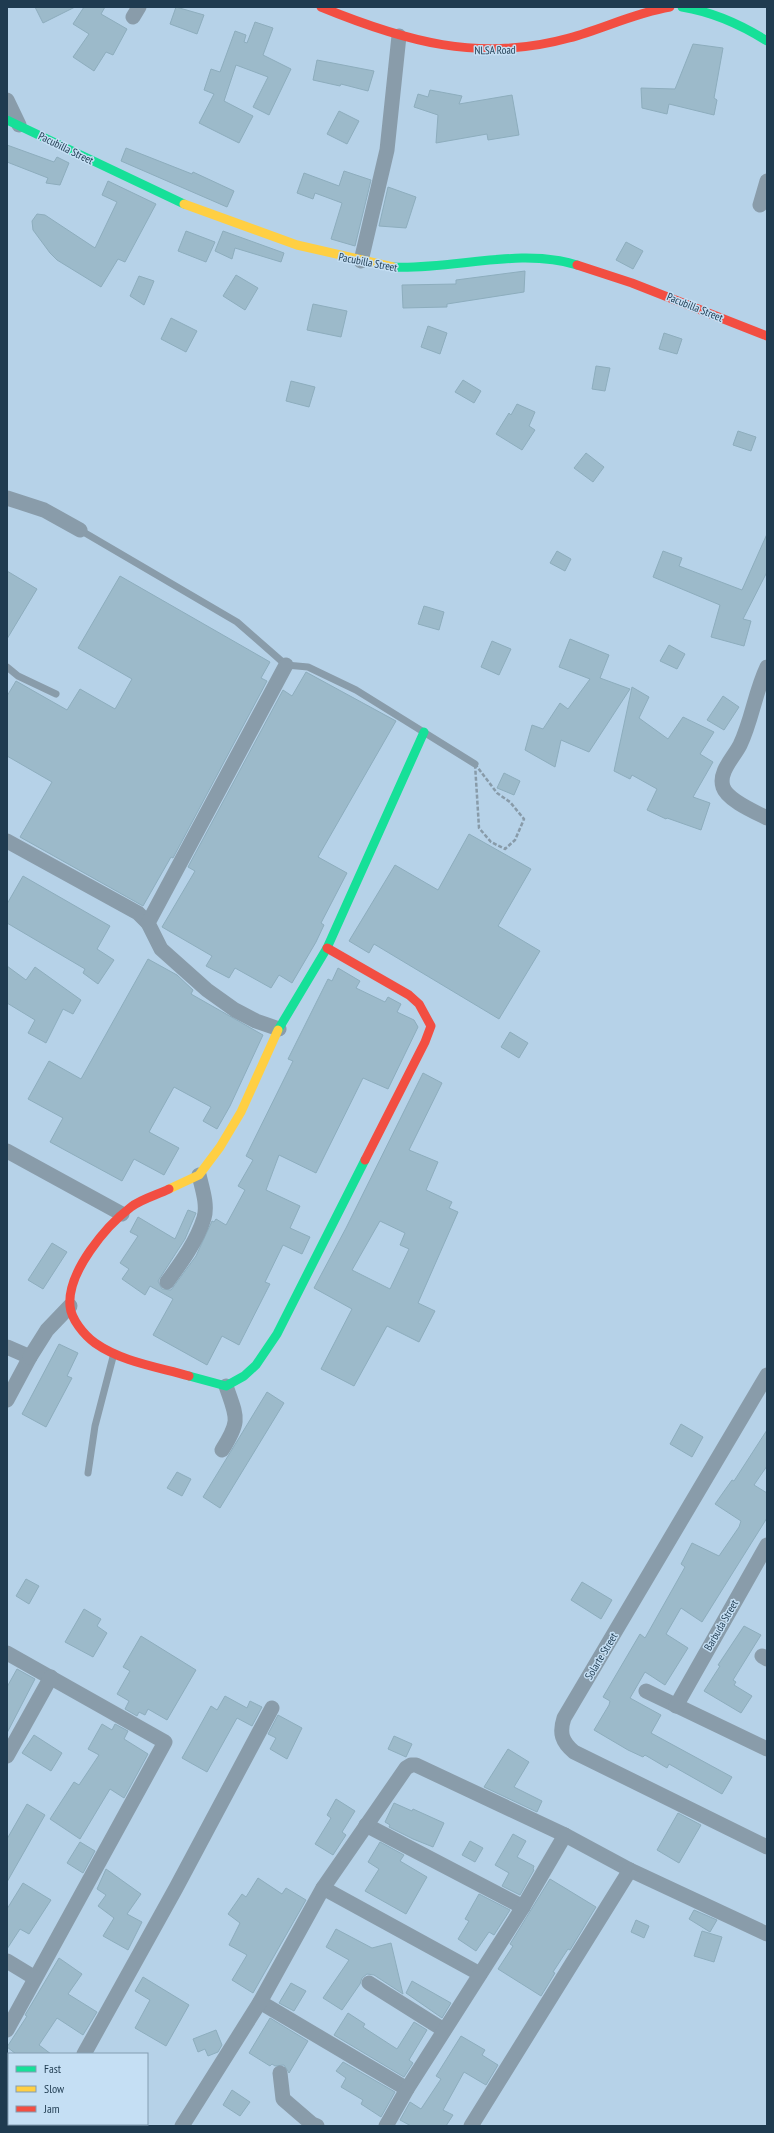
<svg xmlns="http://www.w3.org/2000/svg" width="774" height="2133" font-family="'PT Sans Narrow',sans-serif">
	<style>
		.building { fill: #9cbaca; stroke: #8dadbd; fill-rule: evenodd }
		.lines { fill: none; stroke-linecap: round; stroke-linejoin: round }
		.path { stroke: #889ba9; stroke-width: 2.5; stroke-dasharray: 4 2; stroke-linecap: butt }
		.lane { stroke: #899caa; stroke-width: 7 }
		.street { stroke: #899caa; stroke-width: 15 }
		.fast { stroke: #16e098; stroke-width: 9 }
		.slow { stroke: #ffcf43; stroke-width: 9 }
		.jam { stroke: #f24e42; stroke-width: 9 }
		.labels { text-anchor: middle; stroke-width: 3; stroke-linejoin: round; paint-order: stroke }
		.street-label { font-size: 11px; fill: #1f3b50; stroke: #c5dff4 }
	</style>
	<rect width="100%" height="100%" fill="#b6d2e8"/>
	<g class="building">
		<path d="M35 7H75L43 23Z"/>
		<path d="M84 7H105L101 14 127 29 113 55 106 52 94 71 73 57 89 34 73 24Z"/>
		<path d="M176 7 204 15 197 34 170 24Z"/>
		<path d="M255 22 273 28 263 55 291 69 269 115 253 107 268 77 236 65 224 101 253 116 239 143 199 123 214 94 204 90 211 69 220 72 235 31 246 35 244 42 247 43Z"/>
		<path d="M693 44 723 48 714 98 717 100 714 115 669 104 667 114 642 108 641 88 675 89Z"/>
		<path d="M317 60 374 71 368 91 341 84 340 86 313 80Z"/>
		<path d="M430 90 462 96 459 104 512 95 519 135 488 140 487 134 436 143 438 115 414 107 418 94 428 97Z"/>
		<path d="M339 111 359 121 347 144 327 134Z"/>
		<path d="M7 145 54 162 57 157 69 163 60 185 46 183 48 178 7 162Z"/>
		<path d="M126 148 192 174 193 172 234 191 227 207 121 161Z"/>
		<path d="M344 171 371 180 355 246 331 239 342 203 315 193 313 199 297 193 304 173 339 186Z"/>
		<path d="M108 181 156 204 125 262 118 259 101 287 57 260 50 253 33 230 32 221 37 214 45 215 95 248 117 202 102 195Z"/>
		<path d="M388 187 416 197 406 228 379 226Z"/>
		<path d="M186 231 215 242 206 262 178 251Z"/>
		<path d="M223 231 284 253 281 262 235 248 232 259 215 251Z"/>
		<path d="M626 242 643 251 633 269 616 260Z"/>
		<path d="M525 271 524 292 447 304V307L403 308 402 285 456 284V280Z"/>
		<path d="M236 275 258 288 245 310 223 296Z"/>
		<path d="M139 276 154 281 144 305 130 296Z"/>
		<path d="M313 304 347 311 341 337 307 330Z"/>
		<path d="M171 318 197 331 186 352 161 339Z"/>
		<path d="M428 326 447 333 440 354 421 347Z"/>
		<path d="M664 333 682 339 677 354 659 349Z"/>
		<path d="M596 366 610 368 605 391 592 389Z"/>
		<path d="M463 380 481 391 474 403 455 392Z"/>
		<path d="M291 381 315 387 309 407 286 401Z"/>
		<path d="M517 404 535 412 529 426 535 430 522 450 496 434 509 413 511 415Z"/>
		<path d="M738 431 756 437 751 451 733 445Z"/>
		<path d="M586 453 604 467 593 482 574 468Z"/>
		<path d="M767 534V572L743 619 751 621 744 646 711 637 720 605 653 577 663 551 682 558 679 566 742 590Z"/>
		<path d="M557 551 571 559 565 571 550 563Z"/>
		<path d="M7 571 37 589 7 639Z"/>
		<path d="M120 576 270 662 261 678 267 681 173 858 171 857 143 906 20 837 52 782 7 756V696L16 681 67 710 80 689 115 709 132 679 78 648Z"/>
		<path d="M424 606 444 612 439 630 418 624Z"/>
		<path d="M570 639 609 655 600 678 630 689 589 752 561 740 555 767 525 750 532 725 543 729 560 703 568 709 590 679 559 667Z"/>
		<path d="M492 641 511 649 499 675 481 667Z"/>
		<path d="M669 645 685 654 677 669 660 661Z"/>
		<path d="M306 672 396 721 318 857 347 873 321 923 324 925 316 942 292 983 279 975 271 988 235 968 229 978 206 966 212 956 162 927 195 871 188 867 283 690 292 696Z"/>
		<path d="M632 687 649 697 639 718 668 739 683 717 714 732 700 754 713 762 693 797 710 803 701 830 667 818 666 819 647 810 657 789 632 775 630 779 614 771Z"/>
		<path d="M723 696 739 707 724 730 707 720Z"/>
		<path d="M504 773 520 781 514 795 497 788Z"/>
		<path d="M469 834 531 869 498 926 540 951 499 1019 374 944 369 953 349 941 395 865 438 890Z"/>
		<path d="M23 876 110 926 97 949 114 960 98 984 83 973 85 969 7 923V904Z"/>
		<path d="M148 959 177 975 193 990 191 994 263 1035 230 1106 217 1129 203 1121 211 1107 174 1087 149 1132 179 1148 164 1175 134 1159 122 1181 50 1142 63 1118 28 1099 49 1061 81 1079Z"/>
		<path d="M7 966 26 980 35 967 81 1000 73 1014 63 1009 46 1043 28 1033 35 1020 7 1003Z"/>
		<path d="M338 968 360 981 356 988 385 1002 388 997 401 1004 397 1012 414 1020 418 1027 388 1089 363 1078 316 1173 279 1155 266 1190 300 1206 290 1228 310 1237 302 1254 283 1245 265 1282 270 1284 239 1345 222 1336 207 1365 153 1335 173 1299 150 1286 145 1295 122 1279 129 1269 120 1263 138 1236 130 1232 138 1217 175 1239 188 1210 196 1213 185 1239 158 1281 162 1289 171 1290 196 1256 212 1221 214 1222 216 1219 226 1225 245 1190 238 1186 253 1160 246 1156 293 1061 288 1059 328 979 332 981Z"/>
		<path d="M510 1032 528 1043 519 1058 501 1047Z"/>
		<path d="M423 1073 442 1083 409 1150 438 1162 426 1190 452 1202 449 1208 458 1212 418 1303 435 1311 419 1342 387 1326 354 1386 321 1369 352 1309 314 1288 346 1228ZM380 1221 405 1233 400 1245 409 1249 390 1289 352 1270Z"/>
		<path d="M52 1243 67 1252 43 1289 28 1280Z"/>
		<path d="M59 1344 78 1353 67 1376 72 1378 46 1427 22 1414Z"/>
		<path d="M267 1392 284 1403 220 1508 203 1497Z"/>
		<path d="M681 1424 703 1437 692 1457 670 1444Z"/>
		<path d="M767 1430V1466L754 1485 767 1493V1518L702 1622 681 1608 666 1634 688 1648 665 1685 645 1672 630 1698 661 1715 651 1733 732 1777 722 1794 669 1764 667 1768 645 1755 643 1757 628 1750 594 1730 609 1705 610 1701 603 1697 640 1634 645 1638 685 1567 681 1564 692 1543 719 1556 739 1527 741 1521 715 1504 732 1480 734 1481Z"/>
		<path d="M177 1472 191 1479 182 1496 167 1488Z"/>
		<path d="M26 1579 39 1586 29 1604 16 1596Z"/>
		<path d="M582 1582 612 1600 601 1619 571 1600Z"/>
		<path d="M84 1609 101 1619 97 1626 107 1633 93 1657 65 1642Z"/>
		<path d="M744 1626 761 1635 733 1680 736 1682 734 1685 752 1696 741 1713 704 1691 720 1666 718 1665Z"/>
		<path d="M141 1636 196 1670 167 1720 148 1709 145 1715 139 1712 137 1716 125 1709 129 1701 117 1694 130 1671 123 1667Z"/>
		<path d="M17 1669 35 1679 7 1733V1687Z"/>
		<path d="M225 1696 247 1708 250 1701 262 1707 252 1726 237 1718 207 1772 182 1758 211 1706 217 1710Z"/>
		<path d="M278 1715 302 1728 287 1759 270 1749 276 1738 268 1734Z"/>
		<path d="M102 1724 112 1730 115 1724 128 1731 124 1739 148 1754 124 1798 110 1789 80 1839 50 1819 74 1782 79 1785 99 1755 88 1749Z"/>
		<path d="M34 1735 62 1753 51 1771 22 1753Z"/>
		<path d="M394 1736 412 1744 406 1757 388 1749Z"/>
		<path d="M508 1749 529 1762 514 1787 542 1801 537 1812 484 1787Z"/>
		<path d="M336 1799 355 1811 342 1832 346 1835 333 1855 315 1844 331 1818 327 1815Z"/>
		<path d="M394 1803 412 1811 413 1809 444 1823 433 1847 413 1839 389 1827 390 1825 385 1822Z"/>
		<path d="M27 1804 45 1815 7 1882V1839Z"/>
		<path d="M678 1813 701 1825 679 1863 657 1850Z"/>
		<path d="M513 1834 526 1841 517 1857 534 1866 533 1869 534 1870 520 1895 502 1886 509 1873 495 1865Z"/>
		<path d="M470 1841 483 1848 475 1862 462 1855Z"/>
		<path d="M80 1842 95 1851 83 1873 67 1863Z"/>
		<path d="M380 1842 404 1855 400 1861 427 1877 406 1914 365 1891 379 1869 368 1862Z"/>
		<path d="M106 1869 141 1894 127 1914 142 1922 128 1950 103 1936 114 1918 98 1906 106 1895 97 1889Z"/>
		<path d="M258 1878 282 1894 286 1888 306 1900 253 1993 232 1980 247 1955 229 1945 240 1923 228 1914 242 1894 246 1897Z"/>
		<path d="M550 1879 596 1907 570 1950 568 1949 553 1972 555 1973 541 1996 498 1969 513 1946 510 1944Z"/>
		<path d="M23 1883 51 1900 29 1934 20 1929 7 1949V1909Z"/>
		<path d="M479 1894 510 1910 494 1935 489 1932 476 1951 458 1939 469 1921 465 1919Z"/>
		<path d="M694 1910 717 1920 710 1932 689 1919Z"/>
		<path d="M636 1920 649 1926 644 1938 631 1932Z"/>
		<path d="M336 1929 372 1948 391 1943 403 1994 374 1975 367 1974 362 1978 360 1984 342 2010 323 1998 349 1960 326 1947Z"/>
		<path d="M702 1931 722 1937 714 1962 694 1956Z"/>
		<path d="M59 1958 82 1974 68 1994 97 2012 83 2035 57 2018 39 2045 51 2054H16L7 2047 27 2016 25 2015Z"/>
		<path d="M143 1977 189 2005 166 2046 135 2028 150 2000 135 1991Z"/>
		<path d="M412 1981 451 2003 442 2018 406 1993Z"/>
		<path d="M291 1983 306 1991 294 2011 279 2003Z"/>
		<path d="M348 2013 365 2024 363 2027 397 2049 414 2022 427 2030 409 2060 413 2063 404 2077 334 2035Z"/>
		<path d="M270 2018 308 2041 289 2073 284 2065 275 2066 272 2064 270 2066 249 2053Z"/>
		<path d="M216 2030 222 2045 218 2052 208 2056 205 2049 198 2052 193 2039Z"/>
		<path d="M461 2036 485 2050 482 2055 498 2065 486 2085 464 2072 443 2110 453 2115 446 2126H411L400 2120 410 2102 421 2109 441 2079 436 2076Z"/>
		<path d="M343 2062 395 2092 381 2117 361 2104 363 2100 341 2087 346 2078 336 2071Z"/>
		<path d="M232 2090 250 2102 240 2116 223 2105Z"/>
	</g>
	<g class="lines">
		<path class="path" d="M475 764 497 793 510 802 524 819 515 840 505 849 491 842 479 828Z"/>
		<g class="lane">
			<path d="M80 530 237 622 286 665 308 667 356 690 475 764"/>
			<path d="M7 667 18 676 56 694"/>
			<path d="M88 1473 95 1426 113 1357"/>
		</g>
		<g class="street">
			<path d="M133 17 139 7"/>
			<path d="M7 100 19 125"/>
			<path d="M760 205 767 181"/>
			<path d="M361 261 387 150 399 36"/>
			<path d="M7 498 44 510 80 530"/>
			<path d="M767 667C755 692 752 720 740 745 734 757 718 772 723 787 727 800 755 812 767 818"/>
			<path d="M7 841 138 913 148 923"/>
			<path d="M279 1029 256 1021 235 1010 207 990 161 949 148 923 286 665"/>
			<path d="M7 1151 122 1214"/>
			<path d="M167 1282C181 1263 197 1241 204 1218 208 1205 202 1188 199 1175"/>
			<path d="M7 1347 30 1357 7 1400"/>
			<path d="M30 1357 47 1330 70 1306"/>
			<path d="M767 1375 564 1718C559 1733 562 1742 574 1752L767 1847"/>
			<path d="M222 1450C241 1420 237 1418 226 1386"/>
			<path d="M7 1653 165 1742 7 2030"/>
			<path d="M762 1656 767 1659"/>
			<path d="M646 1691 767 1749"/>
			<path d="M676 1706 767 1545"/>
			<path d="M7 1756 51 1677"/>
			<path d="M366 1825 523 1907"/>
			<path d="M323 1888 480 1974"/>
			<path d="M7 1961 35 1978"/>
			<path d="M369 1983 444 2030"/>
			<path d="M260 2002 407 2089"/>
			<path d="M84 2054 176 1888 272 1708"/>
			<path d="M280 2073 283 2099 312 2124 317 2126"/>
			<path d="M43 2126 44 2124"/>
			<path d="M182 2126 260 2002 323 1888 406 1768 411 1765H416L565 1835"/>
			<path d="M386 2126 407 2089 523 1907 565 1835 630 1870 767 1934"/>
			<path d="M471 2126 630 1870"/>
		</g>
		<g class="fast">
			<path d="M682 7C713 12 740 24 767 41"/>
			<path d="M7 120 184 204"/>
			<path d="M393 267C452 270 520 247 577 265"/>
			<path d="M278 1030 327 948 424 732"/>
			<path d="M189 1376 226 1386 244 1376 256 1365 277 1334 365 1160"/>
		</g>
		<g class="slow">
			<path d="M184 204 297 245 393 267"/>
			<path d="M169 1189 199 1175 220 1147 241 1112 278 1030"/>
		</g>
		<g class="jam">
			<path d="M321 7C404 41 479 63 569 38 603 29 634 13 670 7"/>
			<path d="M577 265 632 283 767 336"/>
			<path d="M327 948 409 995 419 1004 431 1026 425 1042 365 1160"/>
			<path d="M169 1189C157 1195 141 1199 131 1207 106 1226 67 1272 70 1306 71 1319 84 1335 95 1343 122 1362 158 1367 189 1376"/>
		</g>
	</g>
	<g class="labels">
		<g class="street-label">
			<text transform="translate(495 50) rotate(-1)" y="4">NLSA Road</text>
			<text transform="translate(66 148) rotate(26)" y="4">Pacubilla Street</text>
			<text transform="translate(368 262) rotate(11)" y="4">Pacubilla Street</text>
			<text transform="translate(695 307) rotate(22)" y="4">Pacubilla Street</text>
			<text transform="translate(721 1625) rotate(-60)" y="4">Barbuda Street</text>
			<text transform="translate(601 1656) rotate(-59)" y="4">Solarte Street</text>
		</g>
	</g>
	<rect width="774" height="2133" fill="none" stroke="#1f3b50" stroke-width="16"/>
	<rect x="8" y="2053" width="140" height="72" fill="#c5dff4" stroke="#839db2"/>
	<rect x="16" y="2066" width="20" height="6" fill="#16e098" stroke="#839db2"/>
	<text x="44" y="2073" font-size="12" fill="#1f3b50">Fast</text>
	<rect x="16" y="2086" width="20" height="6" fill="#ffcf43" stroke="#839db2"/>
	<text x="44" y="2093" font-size="12" fill="#1f3b50">Slow</text>
	<rect x="16" y="2106" width="20" height="6" fill="#f24e42" stroke="#839db2"/>
	<text x="44" y="2113" font-size="12" fill="#1f3b50">Jam</text>
</svg>
